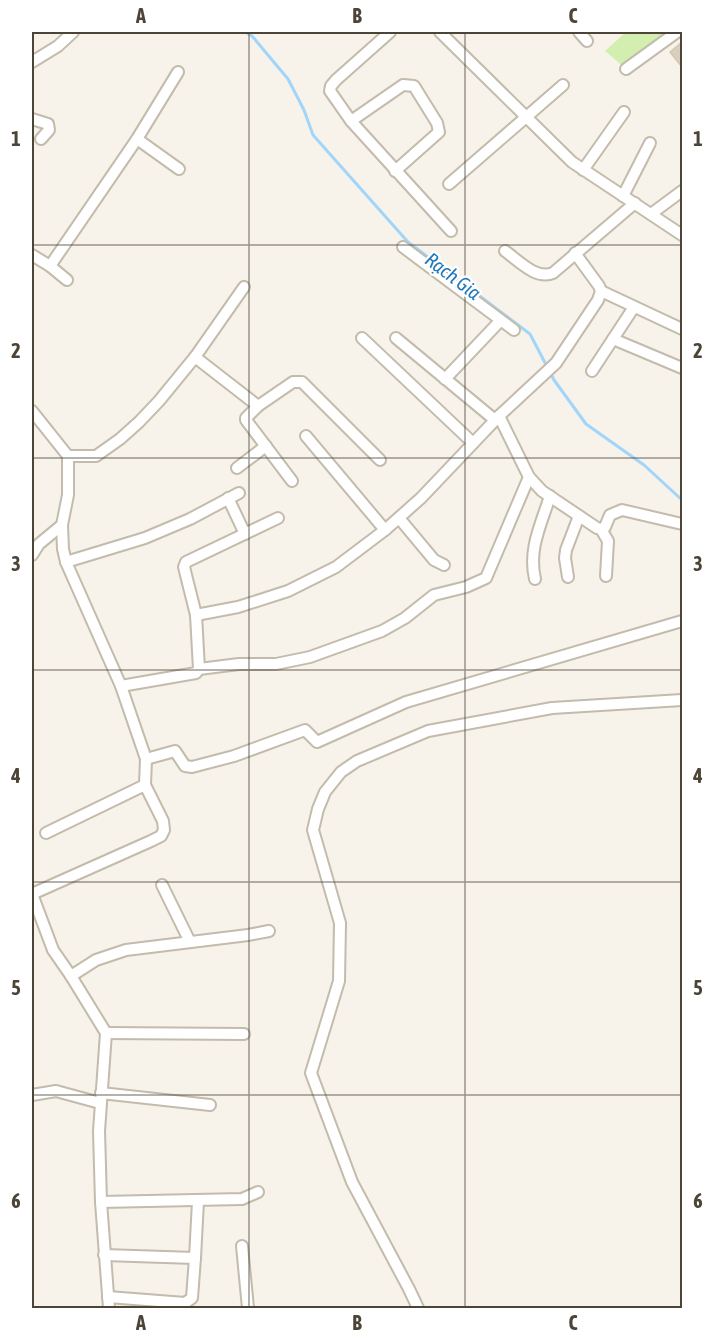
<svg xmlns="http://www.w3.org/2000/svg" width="714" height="1340" font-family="'Asap Condensed',sans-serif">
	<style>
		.green { fill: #d2efaf }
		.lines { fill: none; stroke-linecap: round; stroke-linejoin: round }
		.stream { stroke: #a1d5f9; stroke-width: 3 }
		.building { fill: #dacfbe; stroke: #d5c7b0; stroke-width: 1.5 }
		.minor-casing { stroke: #c3bbab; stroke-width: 14 }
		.minor { stroke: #fff; stroke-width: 10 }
		.grid { fill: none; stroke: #4c4437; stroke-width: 1.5; stroke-opacity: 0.55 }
		.labels { text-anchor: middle; stroke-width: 4.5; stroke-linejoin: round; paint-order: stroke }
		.water-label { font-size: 20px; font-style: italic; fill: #207abd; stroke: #fff }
		.neatline { fill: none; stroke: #4c4437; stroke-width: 2 }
		.grid-label { font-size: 20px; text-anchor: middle; font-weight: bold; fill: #4c4437 }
	</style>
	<rect width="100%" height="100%" fill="#f7f3ea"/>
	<path class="green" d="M626 32H671L624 67 605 51Z"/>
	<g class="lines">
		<path class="stream" d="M245 32 252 36 288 79 304 110 313 135 408 242 530 334 554 380 586 424 644 465 682 500"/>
	</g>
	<path class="building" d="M682 42V67L670 52Z"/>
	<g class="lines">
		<defs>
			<g id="minor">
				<path d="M390 32 336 80 331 86 330 91 351 121 451 231"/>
				<path d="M440 32 572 162 682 235"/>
				<path d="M579 32 587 41"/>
				<path d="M32 62 58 46 73 32"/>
				<path d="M626 69 677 32"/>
				<path d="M32 119 48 124 49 130 41 139"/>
				<path d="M351 121 403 85 414 86 437 123 439 132 395 171"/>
				<path d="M137 139 179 169"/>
				<path d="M583 170 624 112"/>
				<path d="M449 184 563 85"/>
				<path d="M623 196 650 143"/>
				<path d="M651 214 682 191"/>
				<path d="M403 247 514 330"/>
				<path d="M505 251C519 261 536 280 553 273L635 203"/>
				<path d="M32 255 50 266 67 280"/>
				<path d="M50 266 137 139 178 72"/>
				<path d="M601 291 682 329"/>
				<path d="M362 338 473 443"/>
				<path d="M396 338 495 420"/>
				<path d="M613 339 682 368"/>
				<path d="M195 357 244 287"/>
				<path d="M592 371 634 307"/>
				<path d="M445 379 500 321"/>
				<path d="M258 406 246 418V420L292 481"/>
				<path d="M32 411 68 456V495L62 525 63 549 66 562 121 686 146 759 145 785 163 821 164 830 161 836 151 841 32 894"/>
				<path d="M306 436 385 530"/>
				<path d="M68 456H96L120 439 139 422 159 401 195 357 258 406 293 382H302L380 460"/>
				<path d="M237 468 266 446"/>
				<path d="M529 477 542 491 597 528 601 529 608 541 606 576"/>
				<path d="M228 498 245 534"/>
				<path d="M399 518 434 560 444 565"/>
				<path d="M601 529 605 527 610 515 622 510 682 524"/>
				<path d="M32 555 39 544 62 525"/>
				<path d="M66 562 145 538 190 519 239 493"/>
				<path d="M568 577 565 558 566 550 579 516"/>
				<path d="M535 579C528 549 541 525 550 496"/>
				<path d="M196 615 184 567 186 562 278 518"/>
				<path d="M199 669 239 664H276L310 657 382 631 405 618 434 595 466 587 486 578 529 477 499 416"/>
				<path d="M121 686 196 673 199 669 196 615 238 607 288 591 336 567 385 530 421 498 499 416 556 363 598 300 601 291 599 286 575 253"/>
				<path d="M146 759 175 751 185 766 192 767 234 756 305 730 317 742 406 702 682 621"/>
				<path d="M46 833 145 785"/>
				<path d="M162 885 190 942"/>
				<path d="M32 894 53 950 71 976 106 1033 99 1131 101 1202 109 1308"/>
				<path d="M71 976 96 960 126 950 248 935 269 931"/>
				<path d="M106 1033 244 1034"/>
				<path d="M101 1093 210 1105"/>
				<path d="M32 1095 56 1091 100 1103"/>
				<path d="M101 1202 242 1199 258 1192"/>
				<path d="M242 1246 248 1308"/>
				<path d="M104 1255 195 1258 198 1201"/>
				<path d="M108 1297 185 1303 192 1298 195 1258"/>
				<path d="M418 1308 409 1289 352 1182 311 1073 339 981 340 923 313 830 318 809 325 792 341 772 357 761 428 731 552 708 682 700"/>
			</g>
		</defs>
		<use href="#minor" class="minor-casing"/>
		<use href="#minor" class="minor"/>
	</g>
	<path class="grid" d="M249 32V1308M465 32V1308M32 245H682M32 458H682M32 670H682M32 882H682M32 1095H682"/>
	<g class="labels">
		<g class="water-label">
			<text transform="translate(453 276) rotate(37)" y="7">Rạch Gia</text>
		</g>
	</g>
	<rect width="714" height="1340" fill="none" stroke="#ffffff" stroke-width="66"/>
	<rect x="33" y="33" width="648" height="1274" class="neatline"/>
	<g class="grid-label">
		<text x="141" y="23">A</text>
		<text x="357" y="23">B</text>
		<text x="573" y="23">C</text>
		<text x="16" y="146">1</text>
		<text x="698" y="146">1</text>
		<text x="16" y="358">2</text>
		<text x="698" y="358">2</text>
		<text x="16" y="571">3</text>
		<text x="698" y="571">3</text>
		<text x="16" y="783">4</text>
		<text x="698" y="783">4</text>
		<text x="16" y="995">5</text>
		<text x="698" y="995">5</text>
		<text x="16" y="1208">6</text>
		<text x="698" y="1208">6</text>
		<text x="141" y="1330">A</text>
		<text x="357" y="1330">B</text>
		<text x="573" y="1330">C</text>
	</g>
</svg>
